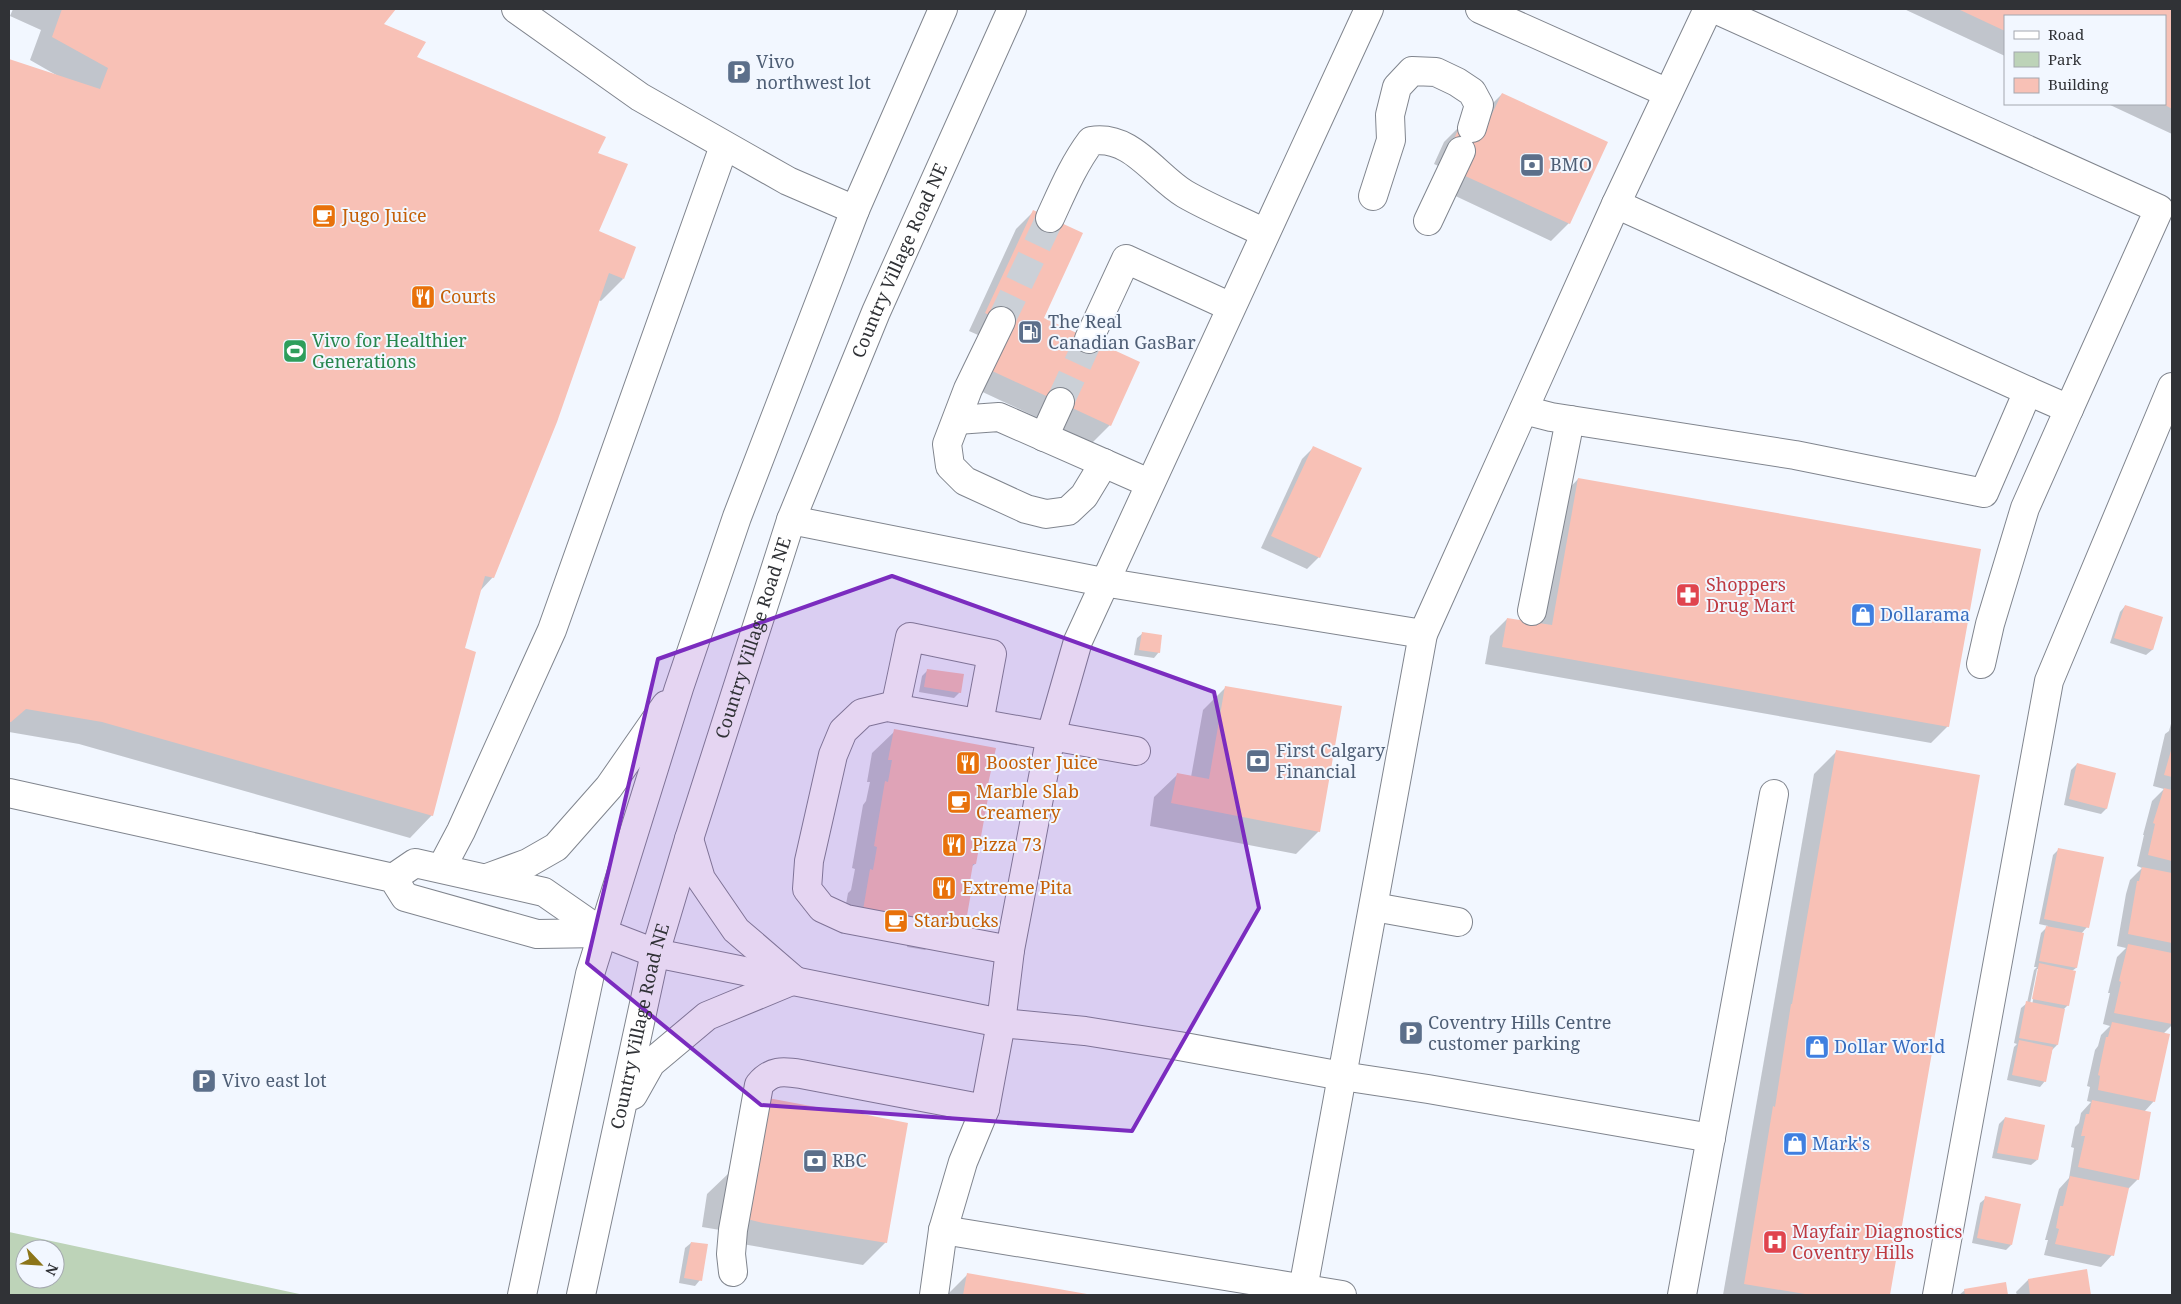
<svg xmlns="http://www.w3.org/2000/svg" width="2181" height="1304" font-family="'Noto Serif',serif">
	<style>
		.green { fill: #bdd3b8; fill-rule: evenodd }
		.shadow { fill: #0003; fill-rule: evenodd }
		.building { fill: #f8c1b6 }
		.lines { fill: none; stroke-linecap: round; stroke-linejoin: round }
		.minor-tunnel { stroke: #cbd0d7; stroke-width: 28; stroke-dasharray: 28 14; stroke-linecap: butt }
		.minor-casing { stroke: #80858e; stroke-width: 30 }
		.minor { stroke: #fff; stroke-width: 28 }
		.marked { fill: #7b2cbf; fill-opacity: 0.2; stroke: #7b2cbf; stroke-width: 4; stroke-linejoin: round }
		.labels { text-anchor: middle; stroke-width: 4; stroke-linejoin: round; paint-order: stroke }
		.service-label { font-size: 18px; fill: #4e5e75; stroke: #f2f7ff; text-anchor: start }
		.food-label { font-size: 18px; fill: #c56008; stroke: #f2f7ff; text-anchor: start }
		.street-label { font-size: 18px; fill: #303236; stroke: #f2f7ff }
		.leisure-label { font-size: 18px; fill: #27864d; stroke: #f2f7ff; text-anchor: start }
		.health-label { font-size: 18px; fill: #be3a42; stroke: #f2f7ff; text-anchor: start }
		.shop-label { font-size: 18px; fill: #366cbe; stroke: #f2f7ff; text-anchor: start }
	</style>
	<rect width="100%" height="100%" fill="#f2f7ff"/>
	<path class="green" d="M9 1232 304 1295H9ZM25 1249H55V1279H25Z"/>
	<g class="shadow">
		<path d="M13 9H394L382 24 416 58 597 153 598 232 623 279 601 301 598 300 493 577 480 591 464 649 432 815 410 838 79 744 9 732V60L58 76 30 60 41 30 10 16Z"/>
		<path d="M1904 9H2172V134L2108 104H2165V16H2005V56Z"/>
		<path d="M1502 94 1606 143 1569 223 1551 241 1447 192 1456 174 1434 164 1444 142 1461 125 1484 112Z"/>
		<path d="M1033 212 1042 319 1110 425 1092 443 974 388 994 342 969 331 1016 229Z"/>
		<path d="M1314 447 1319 557 1307 569 1261 548 1302 459Z"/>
		<path d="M1578 479 1948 726 1931 743 1485 664 1490 636 1507 619 1538 624 1561 497Z"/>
		<path d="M2125 606 2161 617 2152 650 2146 655 2110 643 2120 612Z"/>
		<path d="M1143 633 1159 652 1154 658 1134 655 1137 638Z"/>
		<path d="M928 670 960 692 954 698 919 692 922 676Z"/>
		<path d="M1225 688 1319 831 1296 854 1150 826 1154 797 1177 775 1191 777 1203 710Z"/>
		<path d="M2172 720V1025L2163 1034 2154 1101 2144 1112 2138 1179 2128 1189 2112 1255 2101 1267 2044 1255 2048 1240H2045L2059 1189 2069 1178 2074 1148 2071 1147 2075 1127 2079 1123 2081 1113 2091 1102 2087 1101 2090 1087 2087 1086 2095 1050 2098 1046 2101 1035 2110 1026 2103 1024 2110 993H2108L2117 957 2126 948 2117 946 2126 894 2130 880 2142 868 2137 866 2144 835H2143L2152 801 2164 789 2153 786 2165 734 2169 731Z"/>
		<path d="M895 731 983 799 975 864 971 867 964 927 941 949 928 947 925 950 907 947 908 942 841 932 848 893 851 890 855 869 852 868 863 805 866 801 870 782H867L872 753Z"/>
		<path d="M1836 752 1979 776 1889 1295H1723L1814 774Z"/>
		<path d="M2077 764 2114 774 2106 809 2101 814 2064 805 2071 770Z"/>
		<path d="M2059 849 2087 927 2081 934 2076 968 2072 971 2068 1005 2064 1009 2057 1045 2052 1050 2045 1081 2040 1087 2007 1080 2014 1047 2017 1044 2014 1043 2021 1008 2027 1003 2034 970 2037 967H2034L2041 933 2048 926 2039 924 2053 855ZM2037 969H2039L2032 1005 2030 1004Z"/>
		<path d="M833 1109 886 1242 863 1265 725 1241 726 1231 702 1227 707 1194 730 1172Z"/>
		<path d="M2005 1118 2037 1160 2031 1165 1992 1158 1999 1124Z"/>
		<path d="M1986 1198 2011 1245 2006 1250 1972 1243 1980 1203Z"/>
		<path d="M691 1243 700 1280 695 1286 679 1283 685 1248Z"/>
		<path d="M2086 1271 2090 1295H2017L2016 1292 2028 1280Z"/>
		<path d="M968 1274 1085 1295H947Z"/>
		<path d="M2005 1283 2007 1295H1959L1965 1290Z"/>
	</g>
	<g class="building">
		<path d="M62 9H396L384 24 426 42 417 57 606 137 598 153 628 164 599 231 636 247 624 279 609 273 557 422 494 578 485 576 465 648 476 652 433 816 102 722 26 709 11 722H9V59L100 89 108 68 52 37Z"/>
		<path d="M1958 9H2172V109L2165 105V16H2005V31Z"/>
		<path d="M1502 93 1608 142 1570 224 1463 175 1451 146 1461 123 1483 133Z"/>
		<path d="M1033 210 1083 233 1044 318 1140 362 1111 426 990 370 1010 325 985 313Z"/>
		<path d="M1313 446 1362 468 1320 558 1271 536Z"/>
		<path d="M1578 478 1981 549 1949 727 1502 647 1507 618 1552 625Z"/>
		<path d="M2125 605 2163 617 2153 650 2114 638Z"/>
		<path d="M1142 632 1162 635 1160 653 1139 650Z"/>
		<path d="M927 669 964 674 961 693 924 687Z"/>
		<path d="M1225 686 1342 706 1320 832 1171 803 1177 773 1209 779Z"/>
		<path d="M894 729 996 748 985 798H988L976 864H973L969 887H972L965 927 929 924 930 920 863 910 870 869 873 870 877 847 874 846 885 781 888 782 892 760H888Z"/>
		<path d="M2172 747V777L2164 775Z"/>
		<path d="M1836 750 1980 775 1890 1295H1811L1744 1284 1773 1106 1775 1107 1791 1004H1792Z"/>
		<path d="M2077 763 2116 773 2107 809 2069 799Z"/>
		<path d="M2164 788 2172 790V861L2148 855 2155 824 2153 823Z"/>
		<path d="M2058 848 2104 857 2089 928 2044 919Z"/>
		<path d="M2142 867 2172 873V943L2128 934 2137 881H2139Z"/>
		<path d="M2046 926 2084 933 2077 968 2039 961Z"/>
		<path d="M2128 944 2172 953V1024L2114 1013 2121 982 2119 981Z"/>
		<path d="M2039 963 2076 971 2069 1006 2032 999Z"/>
		<path d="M2026 1001 2065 1009 2058 1045 2019 1038Z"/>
		<path d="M2112 1022 2170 1034 2155 1102 2098 1090 2100 1076 2098 1075 2106 1037H2108Z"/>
		<path d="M2019 1040 2053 1047 2046 1082 2012 1075Z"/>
		<path d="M768 1098 832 1110V1108L908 1123 887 1243 763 1223 747 1219 724 1205 730 1170 754 1175Z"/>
		<path d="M2092 1100 2151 1112 2139 1180 2078 1167 2085 1136H2081L2086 1114H2089Z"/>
		<path d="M2005 1117 2045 1125 2038 1160 1997 1153Z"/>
		<path d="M2070 1176 2129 1188 2114 1256 2055 1244 2059 1229 2056 1228 2060 1206H2063Z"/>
		<path d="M1985 1196 2021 1204 2012 1245 1977 1238Z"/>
		<path d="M691 1242 708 1244 702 1281 684 1278Z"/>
		<path d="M2087 1269 2091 1295H2030L2028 1279Z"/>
		<path d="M967 1273 1087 1294V1295H963Z"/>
		<path d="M2006 1282 2008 1295H1965L1964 1289Z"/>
	</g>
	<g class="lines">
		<g class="minor-tunnel">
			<path d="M1001 321 1050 218"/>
			<path d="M1060 402 1089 339"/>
		</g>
		<defs>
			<g id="minor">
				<path d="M516 9 640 97 788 181 855 210"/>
				<path d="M1480 9 1668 93"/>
				<path d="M1715 9 2159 209 2069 409"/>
				<path d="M1373 196 1391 140 1390 115 1397 87 1412 71 1436 72 1457 82 1472 92 1479 105 1472 128"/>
				<path d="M1050 218C1062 192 1073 165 1091 141 1131 134 1155 176 1185 194 1211 209 1239 220 1265 233"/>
				<path d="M1428 221 1461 151"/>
				<path d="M1001 321 968 389 947 444 950 466 965 481 1026 509 1046 514 1068 511 1084 496 1104 463"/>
				<path d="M1089 339 1126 259 1231 307"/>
				<path d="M1524 410 1551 417 1795 455 1984 493 2028 391 1616 204"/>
				<path d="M957 420 999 417 1149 483"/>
				<path d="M1044 437 1060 402"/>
				<path d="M791 520 1103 582 1423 634"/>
				<path d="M1532 611 1570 420"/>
				<path d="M1981 664 1990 624 2025 508 2069 409 2028 391"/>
				<path d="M895 708 910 637 992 654 979 723"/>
				<path d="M9 793 393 878 405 897 537 934 603 933"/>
				<path d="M689 839 701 879 736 930 793 979"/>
				<path d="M442 867 461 831 552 630 724 146"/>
				<path d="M393 878 415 863 544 892 603 933 655 953 1001 1023 1085 1031 1179 1046 1342 1076 1428 1089 1711 1138"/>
				<path d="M487 878 528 863 556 847 609 787 666 705"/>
				<path d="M1374 907 1458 922"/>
				<path d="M1010 950 846 919 822 908 807 889 809 861 833 755 843 731 862 713 887 707 1136 751"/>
				<path d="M633 1095 651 1063 707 1016 794 980"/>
				<path d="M943 1230 1342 1295"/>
				<path d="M733 1272 731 1254 733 1230 759 1085C771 1070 783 1071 801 1074L985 1109"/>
				<path d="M1303 1289 1423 634 1616 204 1708 9"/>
				<path d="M522 1295 590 974 679 688 737 517 855 210 943 9"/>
				<path id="s1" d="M581 1295 655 953 689 839 791 520 876 312 1012 9"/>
				<path d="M934 1295 943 1230 963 1162 985 1109 1001 1023 1010 950 1051 735 1078 641 1369 9"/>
				<path d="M1682 1295 1774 794"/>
				<path d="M1937 1295 2049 681 2172 387"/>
			</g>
		</defs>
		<use href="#minor" class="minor-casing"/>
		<use href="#minor" class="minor"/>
	</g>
	<path class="marked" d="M892 576 1214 692 1259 908 1132 1131 761 1105 587 963 658 659Z"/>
	<defs>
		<symbol id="parking-square" viewBox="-11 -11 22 22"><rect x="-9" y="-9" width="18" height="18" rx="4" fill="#5c6f8a" stroke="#f2f7ff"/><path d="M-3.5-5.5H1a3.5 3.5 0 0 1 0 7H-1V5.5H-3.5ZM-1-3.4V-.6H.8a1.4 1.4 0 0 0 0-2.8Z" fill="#fff"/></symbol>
		<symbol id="bank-square" viewBox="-11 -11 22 22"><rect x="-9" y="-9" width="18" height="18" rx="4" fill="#5c6f8a" stroke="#f2f7ff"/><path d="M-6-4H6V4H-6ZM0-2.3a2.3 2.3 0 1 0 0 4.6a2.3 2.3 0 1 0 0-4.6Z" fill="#fff"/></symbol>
		<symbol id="cafe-square" viewBox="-11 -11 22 22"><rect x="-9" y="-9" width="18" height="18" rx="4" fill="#e8710a" stroke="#f2f7ff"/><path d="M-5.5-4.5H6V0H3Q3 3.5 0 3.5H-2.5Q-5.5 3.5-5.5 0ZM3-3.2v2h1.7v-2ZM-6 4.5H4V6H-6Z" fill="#fff"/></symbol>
		<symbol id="restaurant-square" viewBox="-11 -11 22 22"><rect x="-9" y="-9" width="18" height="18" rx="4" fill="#e8710a" stroke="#f2f7ff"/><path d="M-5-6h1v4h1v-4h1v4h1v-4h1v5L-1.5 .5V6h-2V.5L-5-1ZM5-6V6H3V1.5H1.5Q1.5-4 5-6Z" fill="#fff"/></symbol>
		<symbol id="fuel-square" viewBox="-11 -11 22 22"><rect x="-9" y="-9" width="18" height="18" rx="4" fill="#5c6f8a" stroke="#f2f7ff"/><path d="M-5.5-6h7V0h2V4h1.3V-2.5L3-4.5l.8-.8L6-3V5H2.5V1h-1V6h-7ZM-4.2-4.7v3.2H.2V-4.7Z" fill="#fff"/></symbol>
		<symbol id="stadium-square" viewBox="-11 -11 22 22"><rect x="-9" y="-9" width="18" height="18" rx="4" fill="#2e9e5b" stroke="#f2f7ff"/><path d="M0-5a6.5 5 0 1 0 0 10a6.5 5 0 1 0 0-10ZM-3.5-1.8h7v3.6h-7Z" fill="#fff"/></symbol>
		<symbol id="pharmacy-square" viewBox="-11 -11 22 22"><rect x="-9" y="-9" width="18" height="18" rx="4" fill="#e0444e" stroke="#f2f7ff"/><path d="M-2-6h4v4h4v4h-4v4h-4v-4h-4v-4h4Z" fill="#fff"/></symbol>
		<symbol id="shop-square" viewBox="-11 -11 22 22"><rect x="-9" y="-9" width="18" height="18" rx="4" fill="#3f7fe0" stroke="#f2f7ff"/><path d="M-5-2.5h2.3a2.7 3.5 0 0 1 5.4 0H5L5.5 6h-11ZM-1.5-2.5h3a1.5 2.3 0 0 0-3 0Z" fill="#fff"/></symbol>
		<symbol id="hospital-square" viewBox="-11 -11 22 22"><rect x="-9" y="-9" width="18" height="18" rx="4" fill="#e0444e" stroke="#f2f7ff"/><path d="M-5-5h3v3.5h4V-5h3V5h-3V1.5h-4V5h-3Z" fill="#fff"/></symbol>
	</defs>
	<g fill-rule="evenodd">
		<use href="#parking-square" x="725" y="58" width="28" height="28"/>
		<use href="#bank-square" x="1518" y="151" width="28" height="28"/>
		<use href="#cafe-square" x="310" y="202" width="28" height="28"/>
		<use href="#restaurant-square" x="409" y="283" width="28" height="28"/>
		<use href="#fuel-square" x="1016" y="318" width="28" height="28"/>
		<use href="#stadium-square" x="281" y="337" width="28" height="28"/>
		<use href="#pharmacy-square" x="1674" y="581" width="28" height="28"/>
		<use href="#shop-square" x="1849" y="601" width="28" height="28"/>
		<use href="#bank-square" x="1244" y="747" width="28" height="28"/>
		<use href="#restaurant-square" x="954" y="749" width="28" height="28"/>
		<use href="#cafe-square" x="945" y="788" width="28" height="28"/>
		<use href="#restaurant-square" x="940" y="831" width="28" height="28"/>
		<use href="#restaurant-square" x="930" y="874" width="28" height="28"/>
		<use href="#cafe-square" x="882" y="907" width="28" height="28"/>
		<use href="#parking-square" x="1397" y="1019" width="28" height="28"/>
		<use href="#shop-square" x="1803" y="1033" width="28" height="28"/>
		<use href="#parking-square" x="190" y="1067" width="28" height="28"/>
		<use href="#shop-square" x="1781" y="1130" width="28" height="28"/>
		<use href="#bank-square" x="801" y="1147" width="28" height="28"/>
		<use href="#hospital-square" x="1761" y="1228" width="28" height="28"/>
	</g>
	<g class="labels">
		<g class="service-label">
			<text x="756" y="68">Vivo<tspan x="756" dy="21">northwest lot</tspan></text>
			<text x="1550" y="171">BMO</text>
			<text x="1048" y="328">The Real<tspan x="1048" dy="21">Canadian GasBar</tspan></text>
			<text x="1276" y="757">First Calgary<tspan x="1276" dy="21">Financial</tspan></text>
			<text x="1428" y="1029">Coventry Hills Centre<tspan x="1428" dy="21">customer parking</tspan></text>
			<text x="222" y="1087">Vivo east lot</text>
			<text x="832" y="1167">RBC</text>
		</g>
		<g class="food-label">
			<text x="342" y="222">Jugo Juice</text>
			<text x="440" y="303">Courts</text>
			<text x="986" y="769">Booster Juice</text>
			<text x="976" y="798">Marble Slab<tspan x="976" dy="21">Creamery</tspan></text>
			<text x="972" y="851">Pizza 73</text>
			<text x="962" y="894">Extreme Pita</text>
			<text x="914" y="927">Starbucks</text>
		</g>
		<g class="street-label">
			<text dy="6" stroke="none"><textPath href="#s1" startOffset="1085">Country Village Road NE</textPath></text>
			<text dy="6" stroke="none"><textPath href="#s1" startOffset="680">Country Village Road NE</textPath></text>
			<text dy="6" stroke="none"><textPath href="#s1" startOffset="275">Country Village Road NE</textPath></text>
		</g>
		<g class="leisure-label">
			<text x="312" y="347">Vivo for Healthier<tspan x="312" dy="21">Generations</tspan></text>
		</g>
		<g class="health-label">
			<text x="1706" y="591">Shoppers<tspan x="1706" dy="21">Drug Mart</tspan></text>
			<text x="1792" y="1238">Mayfair Diagnostics<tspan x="1792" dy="21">Coventry Hills</tspan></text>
		</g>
		<g class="shop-label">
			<text x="1880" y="621">Dollarama</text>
			<text x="1834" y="1053">Dollar World</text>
			<text x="1812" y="1150">Mark's</text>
		</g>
	</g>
	<rect width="2181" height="1304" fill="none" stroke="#303236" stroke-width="20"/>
	<rect x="2004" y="15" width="162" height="90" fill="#f2f7ff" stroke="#a4a8af"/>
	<rect x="2014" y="31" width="25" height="8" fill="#ffffff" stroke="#a4a8af"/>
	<text x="2048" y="40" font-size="15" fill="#303236">Road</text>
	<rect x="2014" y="52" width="25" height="15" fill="#bdd3b8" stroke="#a4a8af"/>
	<text x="2048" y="65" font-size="15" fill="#303236">Park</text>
	<rect x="2014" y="78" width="25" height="15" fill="#f8c1b6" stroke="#a4a8af"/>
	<text x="2048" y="90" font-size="15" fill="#303236">Building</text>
	<g transform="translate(40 1264) rotate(115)"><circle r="24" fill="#f2f7ff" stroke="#a4a8af"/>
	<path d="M0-4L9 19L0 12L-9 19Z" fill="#8c7519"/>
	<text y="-8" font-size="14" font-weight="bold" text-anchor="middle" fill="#303236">N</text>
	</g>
</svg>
